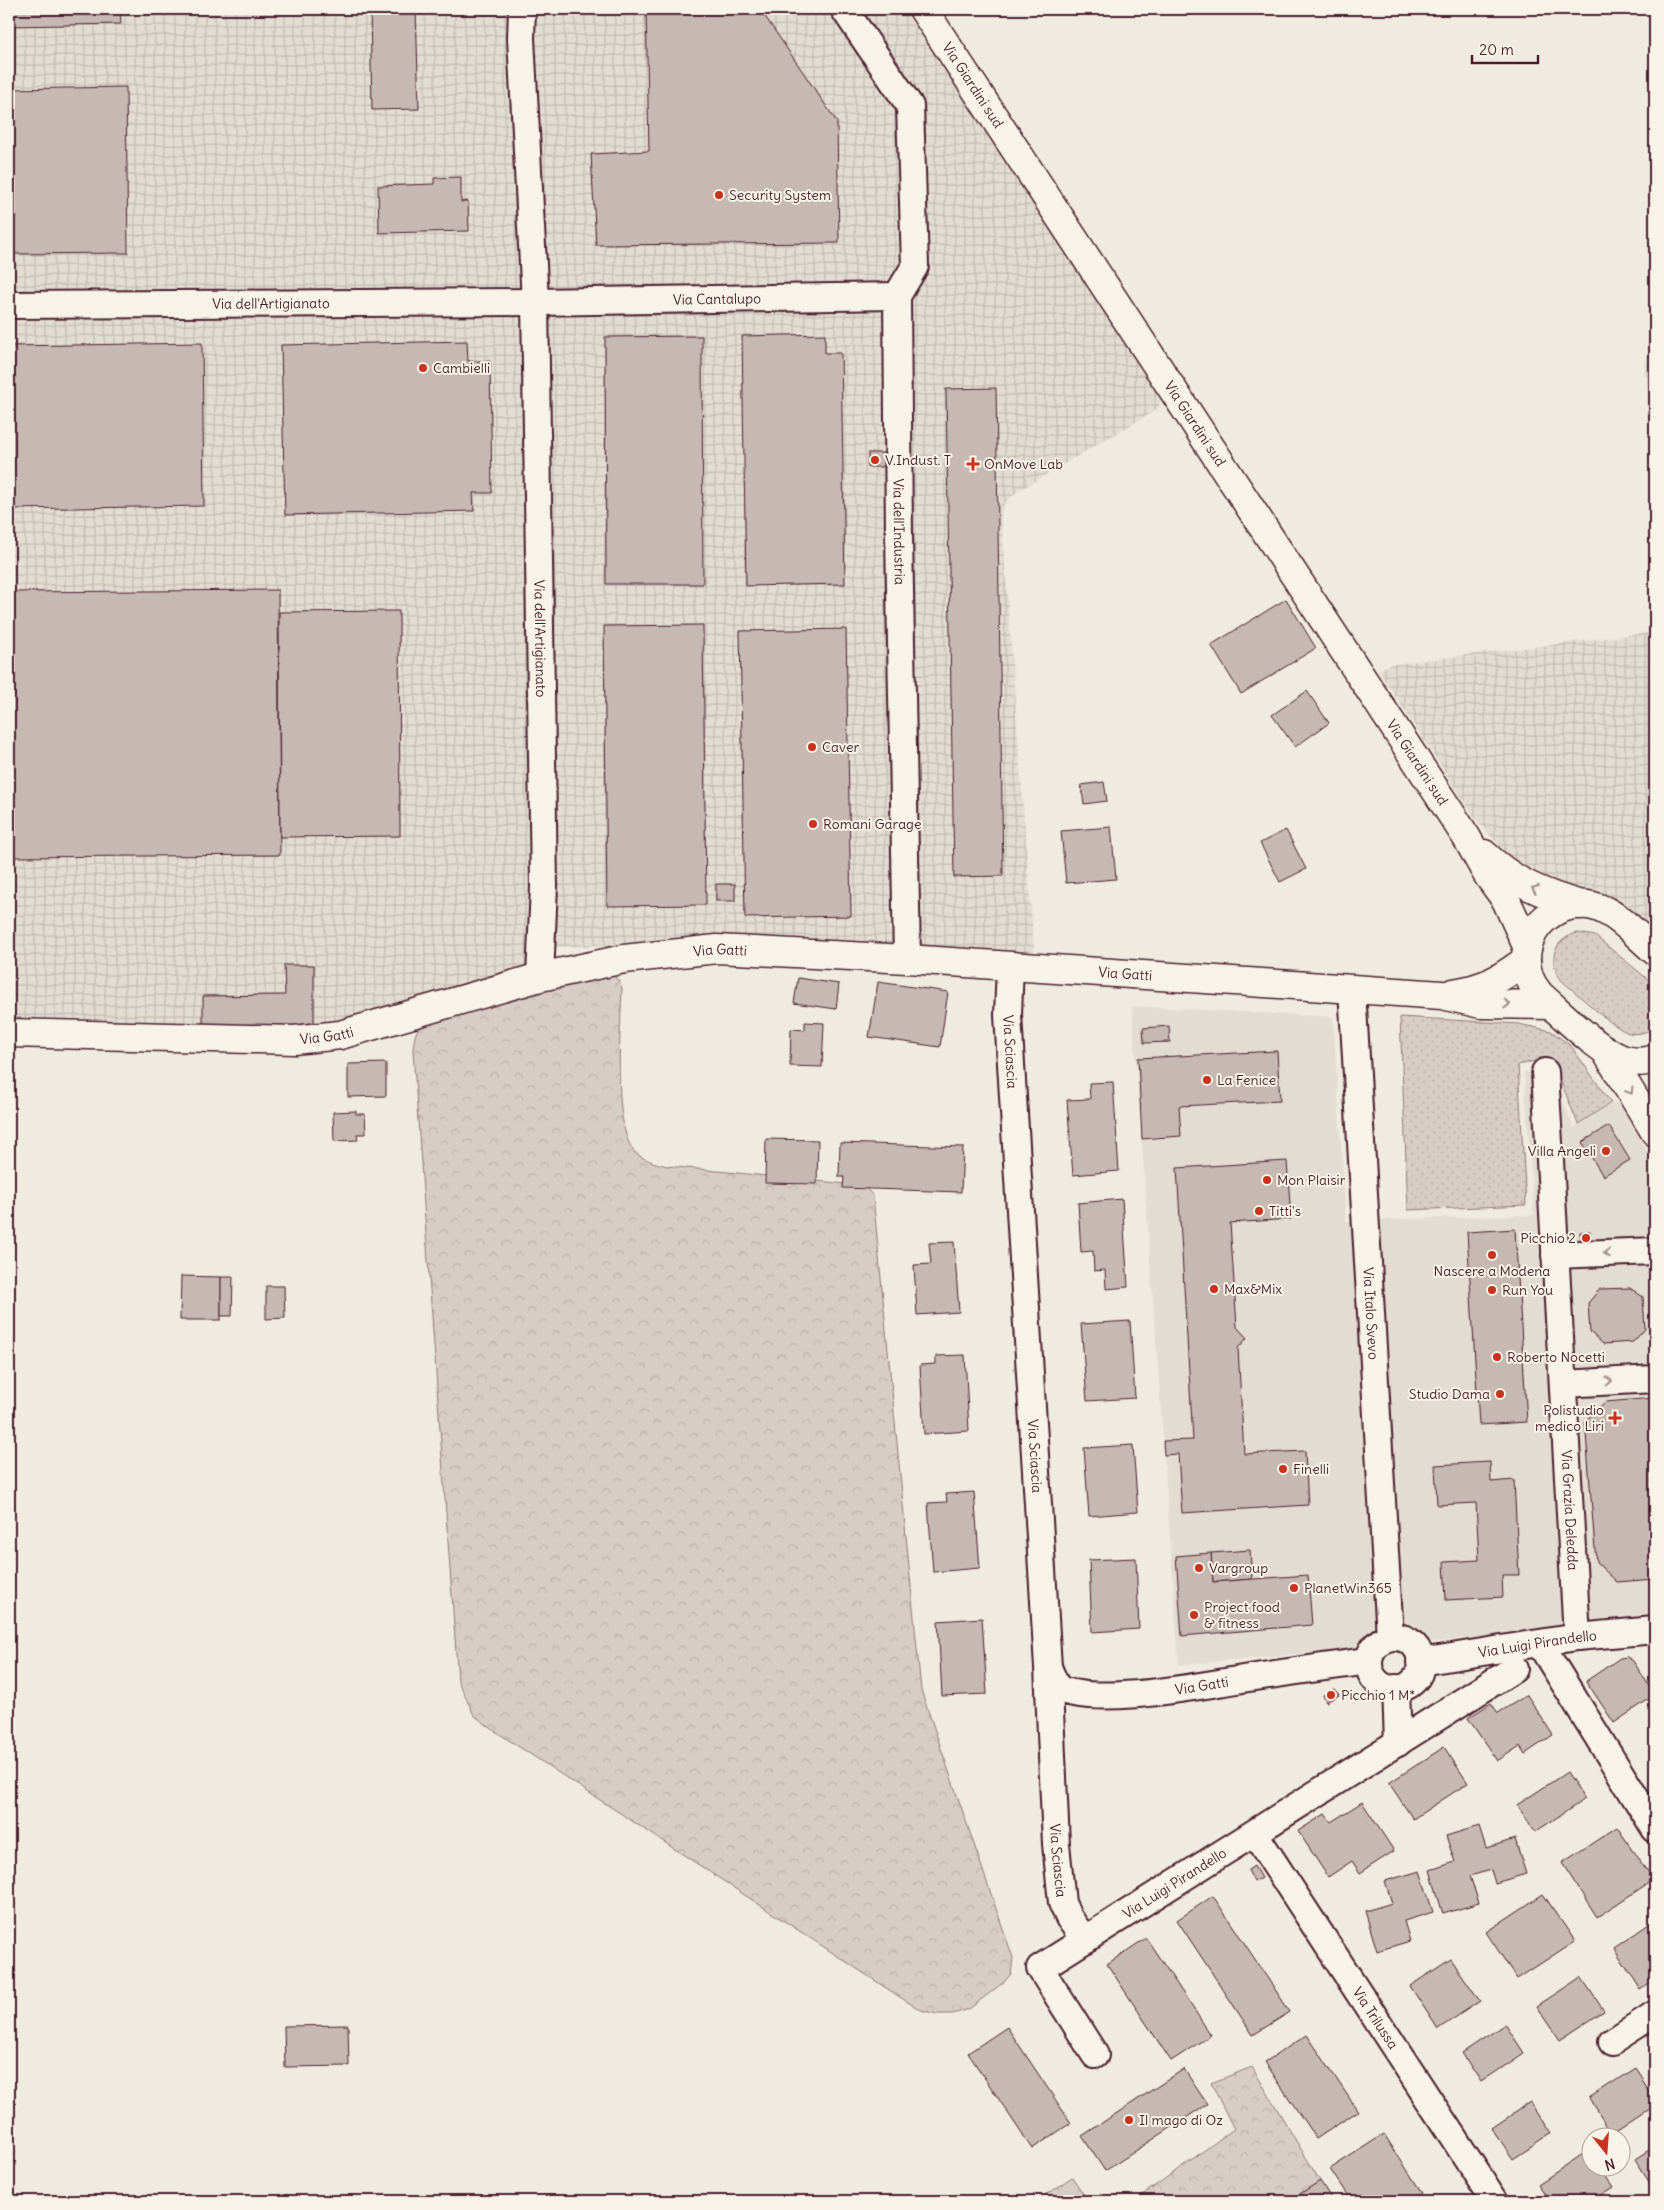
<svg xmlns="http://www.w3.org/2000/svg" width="1664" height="2210" font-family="Delius,sans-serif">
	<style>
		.built { fill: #e3dcd2 }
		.industrial { fill: url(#industrial-grid) }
		.grass { fill: url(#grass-dots); stroke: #917678 }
		.park { fill: url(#park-crowns); stroke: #917678 }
		.building { fill: #c6b8b3; stroke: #4a1f2b }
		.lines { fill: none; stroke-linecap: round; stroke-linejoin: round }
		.street-casing { stroke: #4a1f2b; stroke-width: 30 }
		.secondary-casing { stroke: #4a1f2b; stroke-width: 31 }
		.street { stroke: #f7f3e8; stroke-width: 26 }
		.secondary { stroke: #f7f3e8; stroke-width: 28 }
		.oneway { stroke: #a0898a }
		.poi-dot { fill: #c8321e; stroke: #f7f3e8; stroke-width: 2 }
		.labels { text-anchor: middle; stroke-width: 4; stroke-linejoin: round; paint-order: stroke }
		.street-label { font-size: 14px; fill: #4a1f2b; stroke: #f7f3e8 }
		.poi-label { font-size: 14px; fill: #4a1f2b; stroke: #f7f3e8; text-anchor: start }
	</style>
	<defs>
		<pattern id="industrial-grid" width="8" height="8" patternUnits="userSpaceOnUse" patternTransform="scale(1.25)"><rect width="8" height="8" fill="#e3dcd2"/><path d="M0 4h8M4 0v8" fill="none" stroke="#c4bcb4"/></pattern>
		<pattern id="grass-dots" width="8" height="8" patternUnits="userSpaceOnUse" patternTransform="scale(1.25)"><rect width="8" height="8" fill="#d8cdc6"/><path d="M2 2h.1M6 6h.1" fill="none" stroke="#bbb0aa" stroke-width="1.8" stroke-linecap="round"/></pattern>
		<pattern id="park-crowns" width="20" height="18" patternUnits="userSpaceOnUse" patternTransform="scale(1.25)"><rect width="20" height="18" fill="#d8cdc6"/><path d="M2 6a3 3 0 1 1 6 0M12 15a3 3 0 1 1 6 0" fill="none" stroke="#bbb0aa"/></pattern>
	</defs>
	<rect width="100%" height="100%" fill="#f0ebe0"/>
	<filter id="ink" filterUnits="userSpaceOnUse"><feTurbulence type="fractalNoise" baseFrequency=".02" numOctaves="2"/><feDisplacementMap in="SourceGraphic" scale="10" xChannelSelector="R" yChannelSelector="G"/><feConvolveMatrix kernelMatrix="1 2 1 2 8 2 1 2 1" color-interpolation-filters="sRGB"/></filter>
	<g filter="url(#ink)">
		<path class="built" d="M1132 1006 1333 1017 1346 1221 1534 1215 1524 1072 1552 1075 1574 1127 1617 1101 1655 1164V1622L1179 1665Z"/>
		<g class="industrial">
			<path d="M9 9H918L1164 394 1158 409 1018 491 1004 504 1001 514 1035 962 719 940 558 947 520 975 294 1040 9 1033Z"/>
			<path d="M1655 340V426L1645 371 1646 358Z"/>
			<path d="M1655 632V931L1614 898 1569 889 1510 857 1476 820 1378 670 1392 664Z"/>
		</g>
		<g class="grass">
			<path d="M1578 933 1595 936 1655 985V1027C1648 1032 1639 1035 1629 1033 1616 1030 1574 991 1561 980 1547 960 1554 938 1578 933Z"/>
			<path d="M1400 1017 1519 1024 1551 1031 1571 1046 1611 1103 1578 1124 1557 1072 1547 1058 1518 1065 1526 1205 1408 1210Z"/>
		</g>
		<g class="park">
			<path d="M613 975 619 981 622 988C621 1026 612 1122 633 1150 641 1160 656 1163 667 1166L857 1185 865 1187 873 1196 921 1690 1013 1958 1011 1974 1004 1982 969 2009 953 2014H937L921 2010 906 2001 492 1729 474 1715 458 1681 413 1051C414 1034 417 1026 431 1015Z"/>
			<path d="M1252 2067 1320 2181 1288 2201H1134L1234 2129 1211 2083Z"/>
			<path d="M1072 2177 1088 2201H1042V2198Z"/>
		</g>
		<g class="building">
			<path d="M9 9H120L121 24 9 26Z"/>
			<path d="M370 9H416L419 109 372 110Z"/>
			<path d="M646 9H760L837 122 839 243 596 245 591 154 649 151Z"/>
			<path d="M126 87 128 253 9 254V89Z"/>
			<path d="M461 177V202L468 201 469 231 379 233 378 186 434 184V178Z"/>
			<path d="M825 334V353H841L845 584 746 586 742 336Z"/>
			<path d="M702 336 703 584H606L605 337Z"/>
			<path d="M467 341 468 361H490L492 493H473L474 511 285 515 281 345Z"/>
			<path d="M202 343 204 506 9 509V346Z"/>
			<path d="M996 388 1003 876 954 877 946 389Z"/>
			<rect x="868" y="453" width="15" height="14"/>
			<path d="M278 590 280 855 9 857V592Z"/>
			<path d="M1286 599 1316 648 1241 694 1211 645Z"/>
			<path d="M399 611 400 836 280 837 279 612Z"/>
			<path d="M703 625 706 905 607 906 604 626Z"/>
			<path d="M846 629 851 916 745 918 740 631Z"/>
			<path d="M1307 691 1329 723 1295 747 1272 715Z"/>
			<path d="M1104 782 1107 801 1084 804 1081 785Z"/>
			<path d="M1111 827 1116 879 1066 883 1061 831Z"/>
			<path d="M1286 830 1306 869 1280 882 1260 843Z"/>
			<rect x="716" y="884" width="19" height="17"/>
			<path d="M284 965H314V1027L203 1028V996L285 995Z"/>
			<path d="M798 978 839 984 836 1009 794 1003Z"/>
			<path d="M878 982 948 992 940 1047 869 1037Z"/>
			<path d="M805 1022 824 1023 822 1067 790 1066 791 1029 805 1030Z"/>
			<path d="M1169 1026 1170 1042 1144 1043 1143 1028Z"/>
			<path d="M1277 1051 1280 1101 1179 1106 1181 1136 1142 1139 1138 1058Z"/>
			<path d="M386 1063V1096L348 1097V1064Z"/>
			<path d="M1113 1082 1119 1171 1073 1175 1067 1100 1090 1099 1089 1083Z"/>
			<path d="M356 1111V1114H365L366 1134H357L358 1140 334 1141 333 1112Z"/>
			<path d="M1609 1126 1630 1160 1603 1176 1582 1142Z"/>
			<path d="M766 1139 818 1140 817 1184 765 1183Z"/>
			<path d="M840 1143 963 1147 961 1192 843 1188 844 1177H839Z"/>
			<path d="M1287 1161 1291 1219 1230 1223 1237 1327 1247 1338 1238 1348 1244 1454 1305 1451 1308 1505 1182 1513 1178 1454 1164 1455 1163 1441 1193 1440 1177 1168Z"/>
			<path d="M1122 1199 1128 1287 1106 1289 1105 1270 1094 1271 1093 1251 1081 1252 1078 1203Z"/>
			<path d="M1515 1229 1527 1422 1479 1425 1467 1232Z"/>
			<path d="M1590 1231 1591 1244 1582 1245 1580 1232Z"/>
			<path d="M954 1242 959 1312 917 1315 914 1265 931 1264 929 1243Z"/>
			<path d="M181 1276 221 1277V1320H180Z"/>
			<path d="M221 1277H233L232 1316H221Z"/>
			<path d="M266 1286H284L285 1318 266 1319Z"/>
			<path d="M1630 1288 1643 1297 1645 1329 1633 1342 1603 1344 1590 1332 1588 1303 1600 1289Z"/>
			<path d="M1130 1321 1135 1398 1087 1401 1081 1324Z"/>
			<path d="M965 1355 969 1431 924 1434 920 1365 936 1364V1356Z"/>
			<path d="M1655 1398V1579L1617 1582 1596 1562 1585 1421 1605 1402Z"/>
			<path d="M1133 1445 1138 1512 1089 1516 1084 1448Z"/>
			<path d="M1490 1462 1491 1482 1514 1480 1519 1575H1502L1503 1597 1446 1600 1444 1562 1479 1560 1476 1503 1437 1505 1435 1465Z"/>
			<path d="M974 1492 980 1568 933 1572 928 1503 947 1502 946 1494Z"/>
			<path d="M1250 1550 1252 1579 1213 1582 1211 1553Z"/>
			<path d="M1211 1553 1213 1582 1308 1575 1312 1625 1182 1636 1176 1556Z"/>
			<path d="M1136 1558 1139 1629 1092 1632 1089 1560Z"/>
			<path d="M982 1618 987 1694 942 1696 938 1621Z"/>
			<path d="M1627 1657 1633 1661 1655 1695 1614 1723 1586 1681 1620 1658Z"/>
			<path d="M1335 1689 1339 1695 1326 1702 1323 1695Z"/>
			<path d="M1527 1695 1553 1735 1525 1754 1520 1746 1497 1761 1468 1718 1491 1703 1498 1713Z"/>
			<path d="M1444 1747 1468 1783 1413 1819 1389 1783Z"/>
			<path d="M1567 1772 1585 1799 1535 1832 1517 1805Z"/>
			<path d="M1362 1802 1394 1851 1360 1873 1352 1861 1328 1877 1298 1831 1325 1814 1331 1822Z"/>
			<path d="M1479 1826 1486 1848 1515 1839 1526 1874 1495 1883 1491 1870 1470 1876 1479 1903 1443 1914 1430 1870 1455 1862 1446 1836Z"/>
			<path d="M1617 1827 1653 1880 1597 1917 1562 1863Z"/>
			<path d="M1254 1866 1261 1878 1254 1882 1248 1870Z"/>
			<path d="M1420 1871 1433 1912 1404 1921 1410 1941 1377 1951 1365 1911 1392 1903 1385 1881Z"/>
			<path d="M1543 1894 1575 1941 1517 1979 1486 1932Z"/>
			<path d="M1213 1896 1290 2012 1253 2035 1177 1920Z"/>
			<path d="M1655 1920V1980L1641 1990 1614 1948Z"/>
			<path d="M1146 1938 1211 2035 1171 2061 1107 1964Z"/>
			<path d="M1451 1959 1480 2001 1438 2029 1410 1986Z"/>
			<path d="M1581 1977 1604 2011 1560 2040 1537 2006Z"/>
			<path d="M1505 2024 1524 2053 1481 2082 1462 2053Z"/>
			<path d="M348 2025 349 2066 285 2067 284 2026Z"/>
			<path d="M1007 2027 1071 2123 1032 2149 968 2053Z"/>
			<path d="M1307 2035 1358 2111 1316 2139 1265 2062Z"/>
			<path d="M1635 2068 1655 2098V2105L1612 2133 1589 2098Z"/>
			<path d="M1184 2069 1207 2104 1105 2171 1082 2136Z"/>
			<path d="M1530 2102 1551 2134 1513 2159 1492 2128Z"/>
			<path d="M1384 2134 1422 2193 1409 2201H1351L1330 2169Z"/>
			<path d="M1655 2146V2190L1635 2159Z"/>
			<path d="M1589 2150 1592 2153V2168H1601L1614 2187 1592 2201H1550L1538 2184Z"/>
			<path d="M1320 2181 1333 2201H1289Z"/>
		</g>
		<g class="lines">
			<defs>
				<g id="street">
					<path id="s1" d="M522 9 521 38 535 302 544 886 540 977"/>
					<path id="s2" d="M844 9 910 106 915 266 897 296 899 537 907 959"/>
					<path id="s3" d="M9 305 535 302 897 296"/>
					<path id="s4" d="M1010 966 1008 1015 1048 1667 1056 1844 1062 1903 1069 1918 1085 1940"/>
					<path id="s5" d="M1352 989 1390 1637"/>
					<path id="s6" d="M1545 1072 1577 1637"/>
					<path d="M1555 1255 1655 1251"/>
					<path d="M1563 1384 1655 1379"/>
					<circle cx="1395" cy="1663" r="26"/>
					<path d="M1540 1644 1655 1829"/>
					<path id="s7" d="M1420 1662 1577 1637 1655 1630"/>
					<path id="s8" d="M1048 1667 1057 1688C1097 1707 1203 1685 1249 1678 1289 1672 1329 1666 1369 1661"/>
					<path d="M1396 1688 1398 1743"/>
					<path id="s9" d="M1255 1834 1495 2201"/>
					<path d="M1612 2042 1655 2014"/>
					<path id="s10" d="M1095 2055 1040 1968 1514 1669"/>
				</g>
				<g id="secondary">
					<path id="s11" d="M923 9 1467 838 1487 874 1506 900 1527 946"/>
					<path d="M1484 854C1514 882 1542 894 1581 905"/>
					<path d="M1655 951C1637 936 1617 912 1593 906 1554 897 1517 934 1528 973 1530 982 1535 989 1541 996 1562 1014 1599 1052 1625 1060 1635 1063 1645 1062 1655 1059"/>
					<path d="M1453 993C1486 988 1500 979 1526 960"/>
					<path id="s12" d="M9 1033 294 1040 340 1035 540 977 624 959 717 949 907 959 1442 995 1481 1004 1551 1005"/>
					<path d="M1605 1050 1655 1132"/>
				</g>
			</defs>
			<use href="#street" class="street-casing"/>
			<use href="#secondary" class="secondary-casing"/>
			<use href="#street" class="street"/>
			<use href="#secondary" class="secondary"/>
		</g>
		<defs><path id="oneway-chevron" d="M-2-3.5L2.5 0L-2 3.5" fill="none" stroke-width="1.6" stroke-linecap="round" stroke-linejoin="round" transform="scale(1.25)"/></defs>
		<g class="oneway">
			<use href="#oneway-chevron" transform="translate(1535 889) rotate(-157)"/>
			<use href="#oneway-chevron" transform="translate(1507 1004) rotate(1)"/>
			<use href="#oneway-chevron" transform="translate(1630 1091) rotate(59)"/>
			<use href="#oneway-chevron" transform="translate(1607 1253) rotate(177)"/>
			<use href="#oneway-chevron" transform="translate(1609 1381) rotate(-3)"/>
		</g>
	</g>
	<g class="poi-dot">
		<circle cx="719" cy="195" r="5"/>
		<circle cx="423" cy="368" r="5"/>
		<circle cx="875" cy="460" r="5"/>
		<path d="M970.5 456.5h5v5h5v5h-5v5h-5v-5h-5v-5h5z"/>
		<circle cx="812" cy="747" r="5"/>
		<circle cx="813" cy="824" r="5"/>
		<circle cx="1207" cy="1080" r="5"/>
		<circle cx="1606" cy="1151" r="5"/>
		<circle cx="1267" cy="1180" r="5"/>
		<circle cx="1259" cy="1211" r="5"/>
		<circle cx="1586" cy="1238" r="5"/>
		<circle cx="1492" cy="1255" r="5"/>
		<circle cx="1214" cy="1289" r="5"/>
		<circle cx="1492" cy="1290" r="5"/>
		<circle cx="1497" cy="1357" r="5"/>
		<circle cx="1500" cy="1394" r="5"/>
		<path d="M1612.5 1410.5h5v5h5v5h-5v5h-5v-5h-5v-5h5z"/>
		<circle cx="1283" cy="1469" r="5"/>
		<circle cx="1199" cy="1568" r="5"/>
		<circle cx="1294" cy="1588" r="5"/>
		<circle cx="1194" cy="1615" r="5"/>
		<circle cx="1331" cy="1695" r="5"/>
		<circle cx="1129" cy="2120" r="5"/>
	</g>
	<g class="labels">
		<g class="street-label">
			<text dy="5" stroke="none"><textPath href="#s11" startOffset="91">Via Giardini sud</textPath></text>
			<text dy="5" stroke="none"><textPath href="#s3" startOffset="708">Via Cantalupo</textPath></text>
			<text dy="5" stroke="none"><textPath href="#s3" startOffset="262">Via dell'Artigianato</textPath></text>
			<text dy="5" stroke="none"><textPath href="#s11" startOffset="496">Via Giardini sud</textPath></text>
			<text dy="5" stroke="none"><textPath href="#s2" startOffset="548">Via dell'Industria</textPath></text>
			<text dy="5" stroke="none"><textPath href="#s1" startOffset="630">Via dell'Artigianato</textPath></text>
			<text dy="5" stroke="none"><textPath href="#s11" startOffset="901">Via Giardini sud</textPath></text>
			<text dy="5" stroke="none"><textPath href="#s12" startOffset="722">Via Gatti</textPath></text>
			<text dy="5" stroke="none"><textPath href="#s12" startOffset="1128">Via Gatti</textPath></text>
			<text dy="5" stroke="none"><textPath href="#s12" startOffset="318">Via Gatti</textPath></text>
			<text dy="5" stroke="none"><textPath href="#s4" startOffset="86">Via Sciascia</textPath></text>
			<text dy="5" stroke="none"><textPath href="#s5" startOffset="325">Via Italo Svevo</textPath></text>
			<text dy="5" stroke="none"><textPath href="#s4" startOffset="491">Via Sciascia</textPath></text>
			<text dy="5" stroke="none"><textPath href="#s6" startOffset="439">Via Grazia Deledda</textPath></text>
			<text dy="5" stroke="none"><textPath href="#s7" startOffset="119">Via Luigi Pirandello</textPath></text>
			<text dy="5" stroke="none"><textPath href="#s8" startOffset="169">Via Gatti</textPath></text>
			<text dy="5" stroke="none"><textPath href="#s4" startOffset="896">Via Sciascia</textPath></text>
			<text dy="5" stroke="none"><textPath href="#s10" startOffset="262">Via Luigi Pirandello</textPath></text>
			<text dy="5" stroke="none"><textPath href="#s9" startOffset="220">Via Trilussa</textPath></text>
		</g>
		<g class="poi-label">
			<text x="729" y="200">Security System</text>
			<text x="433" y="373">Cambielli</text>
			<text x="885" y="465">V.Indust. T</text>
			<text x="984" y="469">OnMove Lab</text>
			<text x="822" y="752">Caver</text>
			<text x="823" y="829">Romani Garage</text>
			<text x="1217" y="1085">La Fenice</text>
			<text x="1596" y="1156" text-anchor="end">Villa Angeli</text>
			<text x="1277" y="1185">Mon Plaisir</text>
			<text x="1269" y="1216">Titti's</text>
			<text x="1576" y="1243" text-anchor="end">Picchio 2</text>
			<text x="1492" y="1276" text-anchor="middle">Nascere a Modena</text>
			<text x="1224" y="1294">Max&amp;Mix</text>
			<text x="1502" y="1295">Run You</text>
			<text x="1507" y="1362">Roberto Nocetti</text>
			<text x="1490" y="1399" text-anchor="end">Studio Dama</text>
			<text x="1604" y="1415" text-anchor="end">Polistudio<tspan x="1604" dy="16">medico Liri</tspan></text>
			<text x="1293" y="1474">Finelli</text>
			<text x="1209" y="1573">Vargroup</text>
			<text x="1304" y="1593">PlanetWin365</text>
			<text x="1204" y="1612">Project food<tspan x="1204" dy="16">&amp; fitness</tspan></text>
			<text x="1341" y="1700">Picchio 1 M*</text>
			<text x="1139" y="2125">Il mago di Oz</text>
		</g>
	</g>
	<rect width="1664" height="2210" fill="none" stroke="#f7f3e8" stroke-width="30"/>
	<rect x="15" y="15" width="1634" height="2180" fill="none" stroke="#4a1f2b" stroke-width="2" filter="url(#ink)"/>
	<g transform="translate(1606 2152) rotate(163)"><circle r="24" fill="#f7f3e8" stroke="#b29e9c"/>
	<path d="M0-4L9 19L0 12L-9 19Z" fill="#c8321e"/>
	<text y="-8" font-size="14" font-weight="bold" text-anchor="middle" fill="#4a1f2b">N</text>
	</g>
	<path d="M1472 55v8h66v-8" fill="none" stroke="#4a1f2b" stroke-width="2.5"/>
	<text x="1479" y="55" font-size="15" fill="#4a1f2b" stroke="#f7f3e8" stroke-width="4" paint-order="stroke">20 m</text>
</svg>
